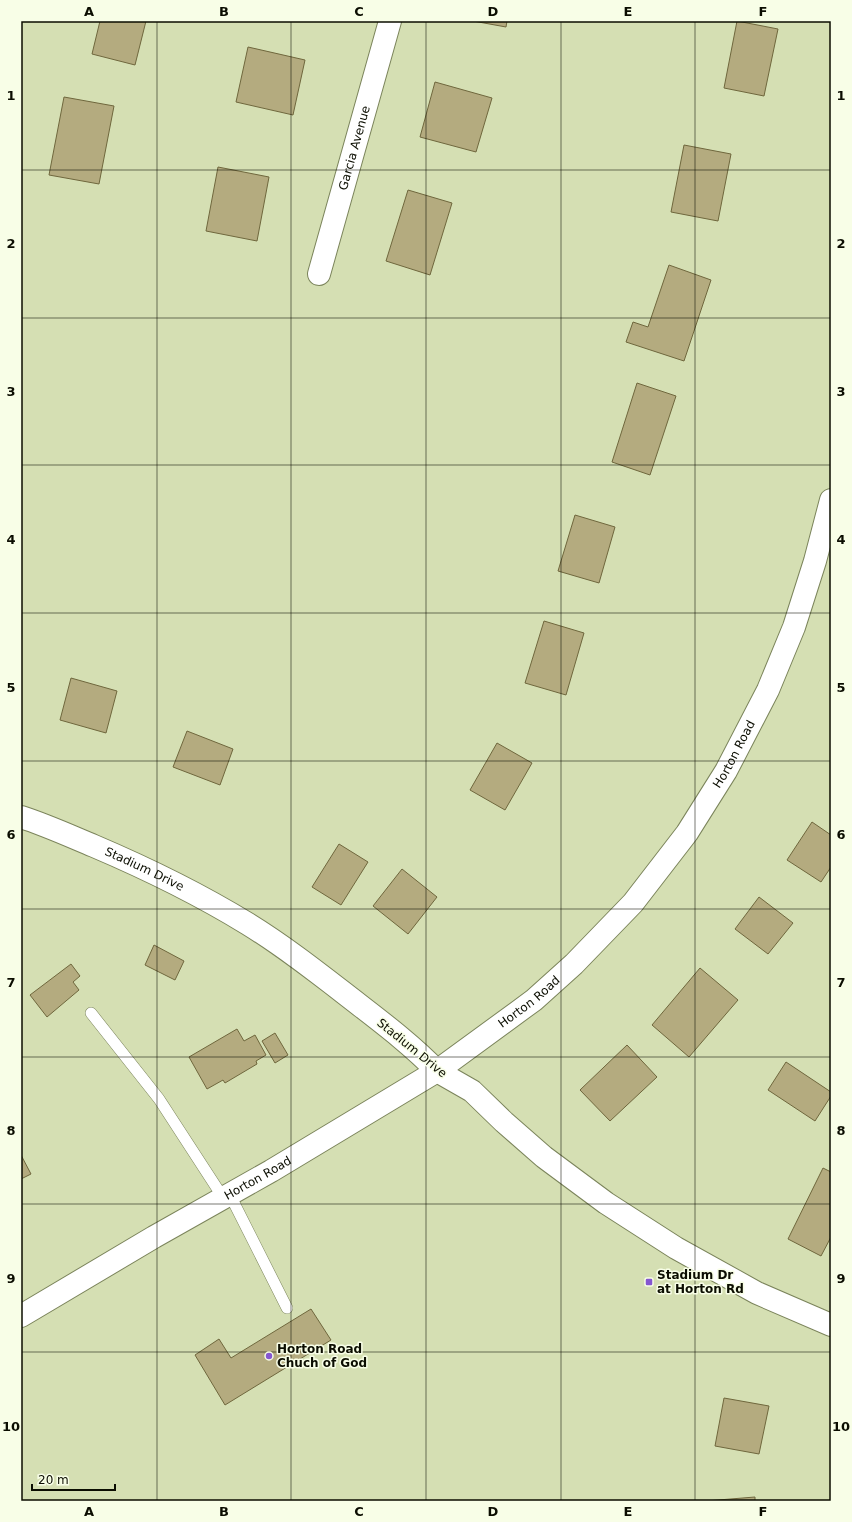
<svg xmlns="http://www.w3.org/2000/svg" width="852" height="1522" font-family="'DejaVu Sans',sans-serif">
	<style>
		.building { fill: #b4ab7f; stroke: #6f673d }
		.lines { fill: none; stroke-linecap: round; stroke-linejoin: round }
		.service-casing { stroke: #7b845b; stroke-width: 12 }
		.minor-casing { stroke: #7b845b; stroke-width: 24 }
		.tertiary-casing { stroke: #7b845b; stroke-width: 24 }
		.service { stroke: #fff; stroke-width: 11 }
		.minor { stroke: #fff; stroke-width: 22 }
		.tertiary { stroke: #fff; stroke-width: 22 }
		.grid { fill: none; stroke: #0b0d01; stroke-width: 1; stroke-opacity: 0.55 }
		.poi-dot { fill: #8557d0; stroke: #f8fee7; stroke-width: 1.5 }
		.labels { text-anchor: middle; stroke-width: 3; stroke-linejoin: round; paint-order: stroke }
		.street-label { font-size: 12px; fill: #0b0d01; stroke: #f8fee7 }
		.poi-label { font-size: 12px; font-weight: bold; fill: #0b0d01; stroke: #f8fee7; text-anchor: start }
		.neatline { fill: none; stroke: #0b0d01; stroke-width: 1.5 }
		.grid-label { font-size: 13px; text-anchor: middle; font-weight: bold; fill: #0b0d01 }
	</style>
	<rect width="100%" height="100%" fill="#d5dfb3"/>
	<g class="building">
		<path d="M100 21H146L135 65 92 54Z"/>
		<path d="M473 21H507L506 27Z"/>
		<path d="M737 21 778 29 764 96 724 88Z"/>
		<path d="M248 47 305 60 293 115 236 102Z"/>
		<path d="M435 82 492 98 476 152 420 137Z"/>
		<path d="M64 97 114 106 99 184 49 175Z"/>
		<path d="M684 145 731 154 718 221 671 212Z"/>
		<path d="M218 167 269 177 257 241 206 231Z"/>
		<path d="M408 190 452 203 430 275 386 261Z"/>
		<path d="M669 265 711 280 684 361 626 342 633 322 648 327Z"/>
		<path d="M637 383 676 396 650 475 612 462Z"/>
		<path d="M575 515 615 527 599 583 558 571Z"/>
		<path d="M544 621 584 633 566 695 525 683Z"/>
		<path d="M71 678 117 691 106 733 60 720Z"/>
		<path d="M187 731 233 749 220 785 173 767Z"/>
		<path d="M497 743 532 763 505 810 470 790Z"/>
		<path d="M812 822 831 835V867L821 882 787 860Z"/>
		<path d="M339 844 368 862 341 905 312 887Z"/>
		<path d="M402 869 437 897 408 934 373 906Z"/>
		<path d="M759 897 793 923 768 954 735 929Z"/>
		<path d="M154 945 184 961 175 980 145 965Z"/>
		<path d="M71 964 80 976 73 982 79 990 47 1017 30 995Z"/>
		<path d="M700 968 738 1000 689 1057 652 1025Z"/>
		<path d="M237 1029 244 1041 255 1035 266 1055 256 1061 257 1064 225 1083 223 1080 207 1089 189 1057Z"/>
		<path d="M275 1033 288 1055 275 1063 262 1041Z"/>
		<path d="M627 1045 657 1077 610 1121 580 1090Z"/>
		<path d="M786 1062 831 1092V1096L815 1121 768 1090Z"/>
		<path d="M21 1155 31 1174 21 1179Z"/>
		<path d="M823 1168 831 1172V1237L821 1256 788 1239Z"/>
		<path d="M311 1309 331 1340 225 1405 195 1355 219 1339 231 1358Z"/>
		<path d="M724 1398 769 1406 759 1454 715 1446Z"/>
		<path d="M755 1497V1501H706Z"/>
	</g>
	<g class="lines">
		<defs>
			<g id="service">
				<path d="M91 1013 159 1099 224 1199"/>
				<path d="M230 1195 287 1308"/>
			</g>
			<g id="minor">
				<path id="s1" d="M319 274 390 21"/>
				<path id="s2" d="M21 817C46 825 70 836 94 846 148 869 199 894 248 924 282 945 313 969 344 993 376 1018 409 1042 437 1071"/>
			</g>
			<g id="tertiary">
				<path d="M437 1071 472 1091 504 1122 544 1157 606 1203 676 1248 757 1293 831 1325"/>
				<path id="s3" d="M21 1316 154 1237 271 1171 437 1071 534 1000 574 964 633 903 687 833 726 771 768 690 794 627 815 561 831 500"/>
			</g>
		</defs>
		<use href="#service" class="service-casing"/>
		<use href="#minor" class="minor-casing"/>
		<use href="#tertiary" class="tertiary-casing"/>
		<use href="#service" class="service"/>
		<use href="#minor" class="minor"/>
		<use href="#tertiary" class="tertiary"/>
	</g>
	<path class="grid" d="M157 21V1501M291 21V1501M426 21V1501M561 21V1501M695 21V1501M21 170H831M21 318H831M21 465H831M21 613H831M21 761H831M21 909H831M21 1057H831M21 1204H831M21 1352H831"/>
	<g class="poi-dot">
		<rect x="645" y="1278" width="8" height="8" rx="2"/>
		<circle cx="269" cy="1356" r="4"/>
	</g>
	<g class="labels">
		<g class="street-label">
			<text dy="4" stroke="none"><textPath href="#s1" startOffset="131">Garcia Avenue</textPath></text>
			<text dy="4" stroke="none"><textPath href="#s3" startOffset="922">Horton Road</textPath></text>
			<text dy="4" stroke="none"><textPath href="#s2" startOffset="134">Stadium Drive</textPath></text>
			<text dy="4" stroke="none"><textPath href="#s3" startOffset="598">Horton Road</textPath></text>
			<text transform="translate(412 1048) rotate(39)" y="4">Stadium Drive</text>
			<text dy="4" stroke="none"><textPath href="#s3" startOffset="274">Horton Road</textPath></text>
		</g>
		<g class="poi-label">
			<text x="657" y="1279">Stadium Dr<tspan x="657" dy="14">at Horton Rd</tspan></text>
			<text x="277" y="1353">Horton Road<tspan x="277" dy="14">Chuch of God</tspan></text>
		</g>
	</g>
	<rect width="852" height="1522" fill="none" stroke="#f8fee7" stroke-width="44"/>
	<path d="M32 1484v6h83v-6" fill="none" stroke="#0b0d01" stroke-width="2"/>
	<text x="38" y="1484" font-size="12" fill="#0b0d01" stroke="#f8fee7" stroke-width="3" paint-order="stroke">20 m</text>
	<rect x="22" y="22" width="808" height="1478" class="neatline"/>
	<g class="grid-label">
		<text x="89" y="16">A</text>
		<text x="224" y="16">B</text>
		<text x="359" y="16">C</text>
		<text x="493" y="16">D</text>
		<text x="628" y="16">E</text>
		<text x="763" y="16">F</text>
		<text x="11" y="100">1</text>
		<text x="841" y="100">1</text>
		<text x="11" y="248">2</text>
		<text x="841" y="248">2</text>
		<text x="11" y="396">3</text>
		<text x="841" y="396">3</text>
		<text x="11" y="544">4</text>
		<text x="841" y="544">4</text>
		<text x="11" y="692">5</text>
		<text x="841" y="692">5</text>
		<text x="11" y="839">6</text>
		<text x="841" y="839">6</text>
		<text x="11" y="987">7</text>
		<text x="841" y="987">7</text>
		<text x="11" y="1135">8</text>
		<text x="841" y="1135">8</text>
		<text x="11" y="1283">9</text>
		<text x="841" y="1283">9</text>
		<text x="11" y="1431">10</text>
		<text x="841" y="1431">10</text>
		<text x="89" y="1516">A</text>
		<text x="224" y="1516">B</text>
		<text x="359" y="1516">C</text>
		<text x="493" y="1516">D</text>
		<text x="628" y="1516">E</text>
		<text x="763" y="1516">F</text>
	</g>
</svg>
